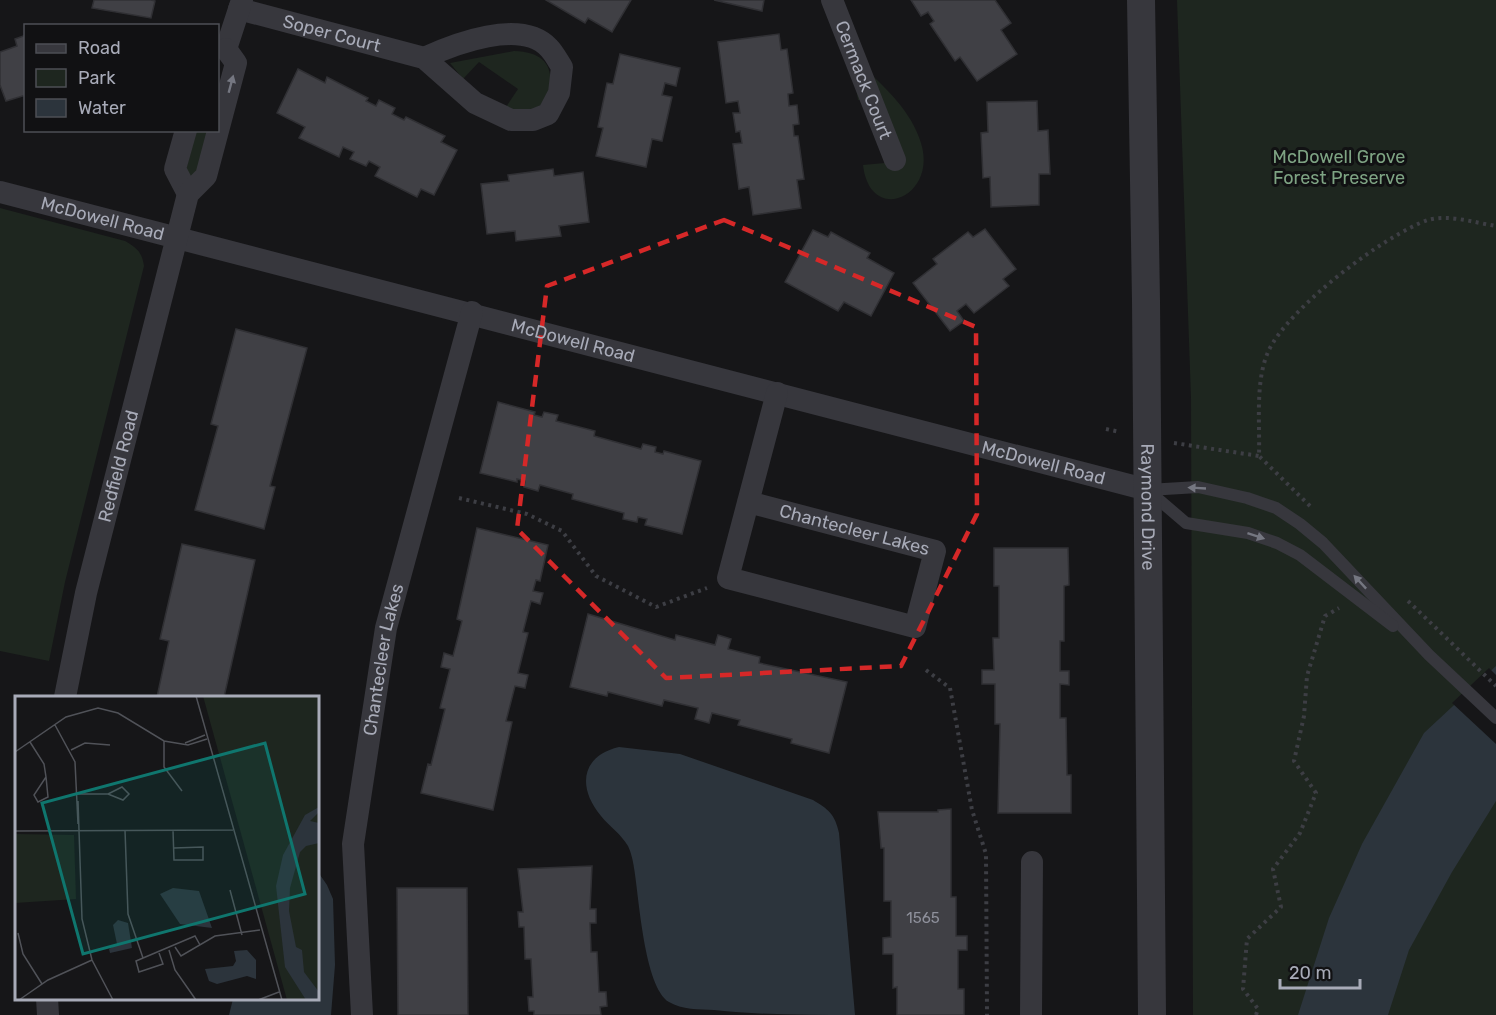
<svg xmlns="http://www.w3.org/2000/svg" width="1496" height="1015" font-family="Rubik,sans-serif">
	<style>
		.green { fill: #1e261f }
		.water { fill: #2c343c }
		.pier { fill: #161618 }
		.building { fill: #404045; stroke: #303034; stroke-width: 1.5 }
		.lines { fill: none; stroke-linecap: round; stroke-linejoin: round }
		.path { stroke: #3d3e44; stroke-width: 4; stroke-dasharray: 3 4.5; stroke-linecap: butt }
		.service { stroke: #37373d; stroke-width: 12 }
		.minor { stroke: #37373d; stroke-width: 22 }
		.tertiary { stroke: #37373d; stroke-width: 28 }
		.oneway { fill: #757781 }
		.marked { fill: none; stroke: #d62828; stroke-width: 4.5; stroke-dasharray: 12 8; stroke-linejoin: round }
		.labels { text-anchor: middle; stroke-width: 6; stroke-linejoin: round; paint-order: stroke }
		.number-label { font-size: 15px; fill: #8e909b }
		.street-label { font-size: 18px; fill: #a8abb8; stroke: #111113 }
		.park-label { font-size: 18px; fill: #7ea383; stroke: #111113 }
		.inset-road { fill: none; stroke: #505258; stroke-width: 1.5 }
		.view { fill: #0f766e; fill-opacity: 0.15; stroke: #0f766e; stroke-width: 3 }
		.inset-edge { fill: none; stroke: #a8abb8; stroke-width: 3 }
	</style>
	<rect width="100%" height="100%" fill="#161618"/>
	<g class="green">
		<path d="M1177 0H1496V1015H1193L1191 398Z"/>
		<path d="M514 51C549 52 556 71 547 102L525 114 506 107 518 89 479 62 463 79 450 63Z"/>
		<path d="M862 66C885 87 912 112 921 143 938 197 870 226 863 165L885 163 874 99 858 100 854 76Z"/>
		<path d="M196 131H210L197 178 192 179 186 170Z"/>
		<path d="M0 208 125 241C137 248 142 252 144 266L65 582 49 661 0 651Z"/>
	</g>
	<g class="water">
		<path d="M1496 666V801L1452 872 1409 950 1388 1015H1298L1329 918 1362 844 1424 733Z"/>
		<path d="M619 747 680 754 813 800C828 809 835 814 839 833L855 1015C807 1015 761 1015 714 1010 699 1009 682 1010 669 1002 644 987 639 896 634 868 633 861 631 852 628 846 621 834 609 826 601 816 577 787 581 756 619 747Z"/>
		<path d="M318 872 327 885 333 899 335 965 331 1015H229L233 999 318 998Z"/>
	</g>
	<path class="pier" d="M1489 668 1496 675V744L1452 703Z"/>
	<g class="building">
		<path d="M94 0H151L155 1 151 18 92 8Z"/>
		<path d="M546 0H631L612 32 588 18 585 23Z"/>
		<path d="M714 0H764L762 11Z"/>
		<path d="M911 0H995L1011 23 1001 30 1017 54 977 81 960 57 955 61 930 24 934 21 928 12 921 16Z"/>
		<path d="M779 34 781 50 787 49 793 93 788 94 789 106 797 105 799 124 793 125 794 136H798L804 179 797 180 801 208 753 215 749 187 739 189 733 144 742 143 740 131 736 132 733 113H740L738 101 726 103 718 42Z"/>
		<path d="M26 35V95L6 101 0 85V52L17 46 15 39Z"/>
		<path d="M620 54 680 68 676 86 665 83 662 95 672 97 662 141 652 139 646 167 596 156 603 128 598 127 607 83 613 84Z"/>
		<path d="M298 69 325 83 327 77 368 98 366 101 376 106 379 100 395 108 392 114 404 120 406 117 445 136 441 142 457 150 434 195 421 189 417 197 375 176 380 167 369 161 366 166 350 159 354 152 343 147 339 157 299 138 305 127 277 113Z"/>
		<path d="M1037 101 1038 131 1048 130 1050 174H1039V205L991 207 990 177 983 178 981 133 988 132 987 102Z"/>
		<path d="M553 169 554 176 583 172 589 222 559 226 561 236 516 241 515 231 487 234 481 184 509 181 508 175Z"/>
		<path d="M985 229 1016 269 1003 279 1009 286 974 313 966 304 957 311 964 321 950 331 913 283 937 264 933 259 968 232 973 237Z"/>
		<path d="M813 230 828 237 831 232 870 253 867 258 894 273 871 316 844 302 838 311 785 282Z"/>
		<path d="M236 329 307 348 270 486 275 487 264 529 195 510 218 426 211 424Z"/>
		<path d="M498 402 535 412 534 415 542 417 544 412 558 415 556 421 595 431 594 436 641 449 643 444 656 447 655 452 663 454 664 451 701 461 682 534 645 525 647 519 638 517 637 522 623 519 624 513 572 499 573 494 540 485 538 491 524 487 525 481 517 479V482L480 473Z"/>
		<path d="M477 528 548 545 540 581 536 580 533 591 543 593 540 604 531 601 523 632 528 633 518 673 528 675 525 688 515 686 506 721 512 722 493 810 421 793 428 764 431 765 445 709 440 708 450 669 441 667 444 653 453 656 462 621 457 619Z"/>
		<path d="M182 544 255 560 224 697H157L169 641 160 639Z"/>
		<path d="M994 548H1068L1069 585 1064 586V641H1060V671H1069V685L1060 684V718H1066L1067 775H1071V813H998L1000 724H995V684H982V670H994L993 638H999V586H994Z"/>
		<path d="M588 614 675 640 676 635 715 645 718 635 731 639 728 649 760 657 759 663 847 682 829 753 791 743 792 739 738 725 740 720 712 713 709 723 695 719 698 708 664 700 662 706 608 692 607 696 570 687Z"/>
		<path d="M951 809V897H956V936H967V950H958V989H964V1015H897V987L893 988V954H883V938L891 937V901H884V848H881L878 812H938V810Z"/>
		<path d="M592 866 590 909H596V923H590L591 952H597L599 992H606L607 1006 600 1007 601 1015H534V1011H529L528 997H533L531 959H525L524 927H519L518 912H523L518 869Z"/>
		<path d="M397 888H467L468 1015H398Z"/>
	</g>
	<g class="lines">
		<g class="path">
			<path d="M1106 429 1120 432"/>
			<path d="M1174 443 1259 456"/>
			<path d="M459 498 527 514 562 531 596 576 656 607 707 588"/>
			<path d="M1310 506 1259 456C1260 423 1255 382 1268 352 1287 309 1384 235 1428 220 1449 214 1476 223 1496 226"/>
			<path d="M1408 601 1496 686"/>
			<path d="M926 670 950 688 972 810 986 854 987 1015"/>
			<path d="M1256 1015 1258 1009 1243 989 1247 939 1281 907 1273 869 1300 833 1316 793 1294 761 1304 716 1307 676 1325 616 1339 608"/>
		</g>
		<g class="service">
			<path d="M1148 490 1198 487 1247 498 1276 508 1300 524 1323 543 1429 655 1496 718"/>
			<path d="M1151 493 1186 523 1248 533 1277 543 1300 555 1393 626"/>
		</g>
		<g class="minor">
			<path id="s1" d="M832 0 895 160"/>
			<path id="s2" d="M239 9 424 58 475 103 511 120H533L548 114 559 93 562 67C558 61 554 53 549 48 521 18 454 44 424 58"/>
			<path d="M226 49 242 0"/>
			<path d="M186 130 175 169 188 194"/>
			<path id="s3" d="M0 192 1148 490"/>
			<path id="s4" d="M748 502 935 551 915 627 728 578 777 393"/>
			<path id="s5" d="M65 697 86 593 188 194 206 176 236 63 226 49"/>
			<path d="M47 998 48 1015"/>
			<path id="s6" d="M362 1015 353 844 386 628 472 312"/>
			<path d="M1031 1015 1032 862"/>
		</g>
		<path class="tertiary" id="s7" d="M1141 0 1146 301 1152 1015"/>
	</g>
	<defs><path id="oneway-solid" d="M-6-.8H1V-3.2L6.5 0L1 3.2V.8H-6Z" transform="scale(1.5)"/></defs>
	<g class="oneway">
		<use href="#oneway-solid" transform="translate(231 84) rotate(-75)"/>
		<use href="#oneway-solid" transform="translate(1197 488) rotate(-177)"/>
		<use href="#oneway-solid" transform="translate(1256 536) rotate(18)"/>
		<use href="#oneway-solid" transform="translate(1360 582) rotate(-133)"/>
	</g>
	<path class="marked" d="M724 220 976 327 977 514 901 666 666 678 517 529 547 286Z"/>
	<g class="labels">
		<g class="number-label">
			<text x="923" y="923">1565</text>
		</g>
		<g class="street-label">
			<text dy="6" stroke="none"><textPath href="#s2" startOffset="96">Soper Court</textPath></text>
			<text dy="6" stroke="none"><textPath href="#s1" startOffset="86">Cermack Court</textPath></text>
			<text dy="6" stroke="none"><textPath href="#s3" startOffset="106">McDowell Road</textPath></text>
			<text dy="6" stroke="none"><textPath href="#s3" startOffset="592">McDowell Road</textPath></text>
			<text dy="6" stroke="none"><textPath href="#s3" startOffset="1078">McDowell Road</textPath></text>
			<text dy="6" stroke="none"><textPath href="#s5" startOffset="237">Redfield Road</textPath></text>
			<text dy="6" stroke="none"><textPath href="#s7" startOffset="507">Raymond Drive</textPath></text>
			<text dy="6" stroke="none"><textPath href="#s4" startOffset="110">Chantecleer Lakes</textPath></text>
			<text dy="6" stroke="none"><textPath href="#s6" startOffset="358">Chantecleer Lakes</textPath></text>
		</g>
		<g class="park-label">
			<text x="1339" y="163">McDowell Grove<tspan x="1339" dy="21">Forest Preserve</tspan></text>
		</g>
	</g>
	<g transform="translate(15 696)">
		<rect width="304" height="304" fill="#161618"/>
		<path d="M188 0H304V304H272ZM0 138 59 139 61 203 0 207Z" fill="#1e261f"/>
		<path d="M304 111V116L295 125 304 127V147L291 150 285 156 275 192 274 215 281 251 287 254 289 276 304 296V304H291L270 271 261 190 268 159 290 119ZM158 192 184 195 197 232 165 228 145 198ZM103 224 113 227 117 252 95 257 94 253 102 248 98 229ZM232 254 241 264V283L232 280 202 288 194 285 190 273 218 270 221 265 219 255Z" fill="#2c343c"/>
		<path class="inset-road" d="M181 0 267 304M40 29 60 66 63 128M149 45V71L167 95M15 46 29 68 31 81 19 99 23 106 33 101 31 81M170 47 190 39M56 54 70 47 95 49M0 56 51 21 83 12 103 17 149 45 173 49 192 43M63 98H93L108 104 114 98 107 91 93 98M63 105 67 223 77 264 98 304M110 134 113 218 128 262M158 134 159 164H188V151L159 152M0 135 218 134M215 194 227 239M3 237 8 258 27 288M160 251 166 260 200 240 245 234M154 254 160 274 181 304M144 257 148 268 124 276 121 265 180 240 185 249M4 304 33 284 77 264M243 304 264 296"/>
		<path class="view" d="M250 47 290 198 68 258 27 107Z"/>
		<rect width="304" height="304" class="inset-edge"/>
	</g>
	<rect x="24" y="24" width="195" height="108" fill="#111113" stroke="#4d4f55" stroke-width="1.5"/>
	<rect x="36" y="44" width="30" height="9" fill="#37373d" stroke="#4d4f55" stroke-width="1.5"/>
	<text x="78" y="54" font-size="18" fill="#a8abb8">Road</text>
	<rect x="36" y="69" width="30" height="18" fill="#1e261f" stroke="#4d4f55" stroke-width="1.5"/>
	<text x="78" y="84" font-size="18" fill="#a8abb8">Park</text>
	<rect x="36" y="99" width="30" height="18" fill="#2c343c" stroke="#4d4f55" stroke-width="1.5"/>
	<text x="78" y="114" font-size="18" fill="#a8abb8">Water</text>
	<path d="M1280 979v9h80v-9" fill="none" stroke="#a8abb8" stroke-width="3"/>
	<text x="1289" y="979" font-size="18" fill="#a8abb8" stroke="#111113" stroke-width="4.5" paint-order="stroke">20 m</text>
</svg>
